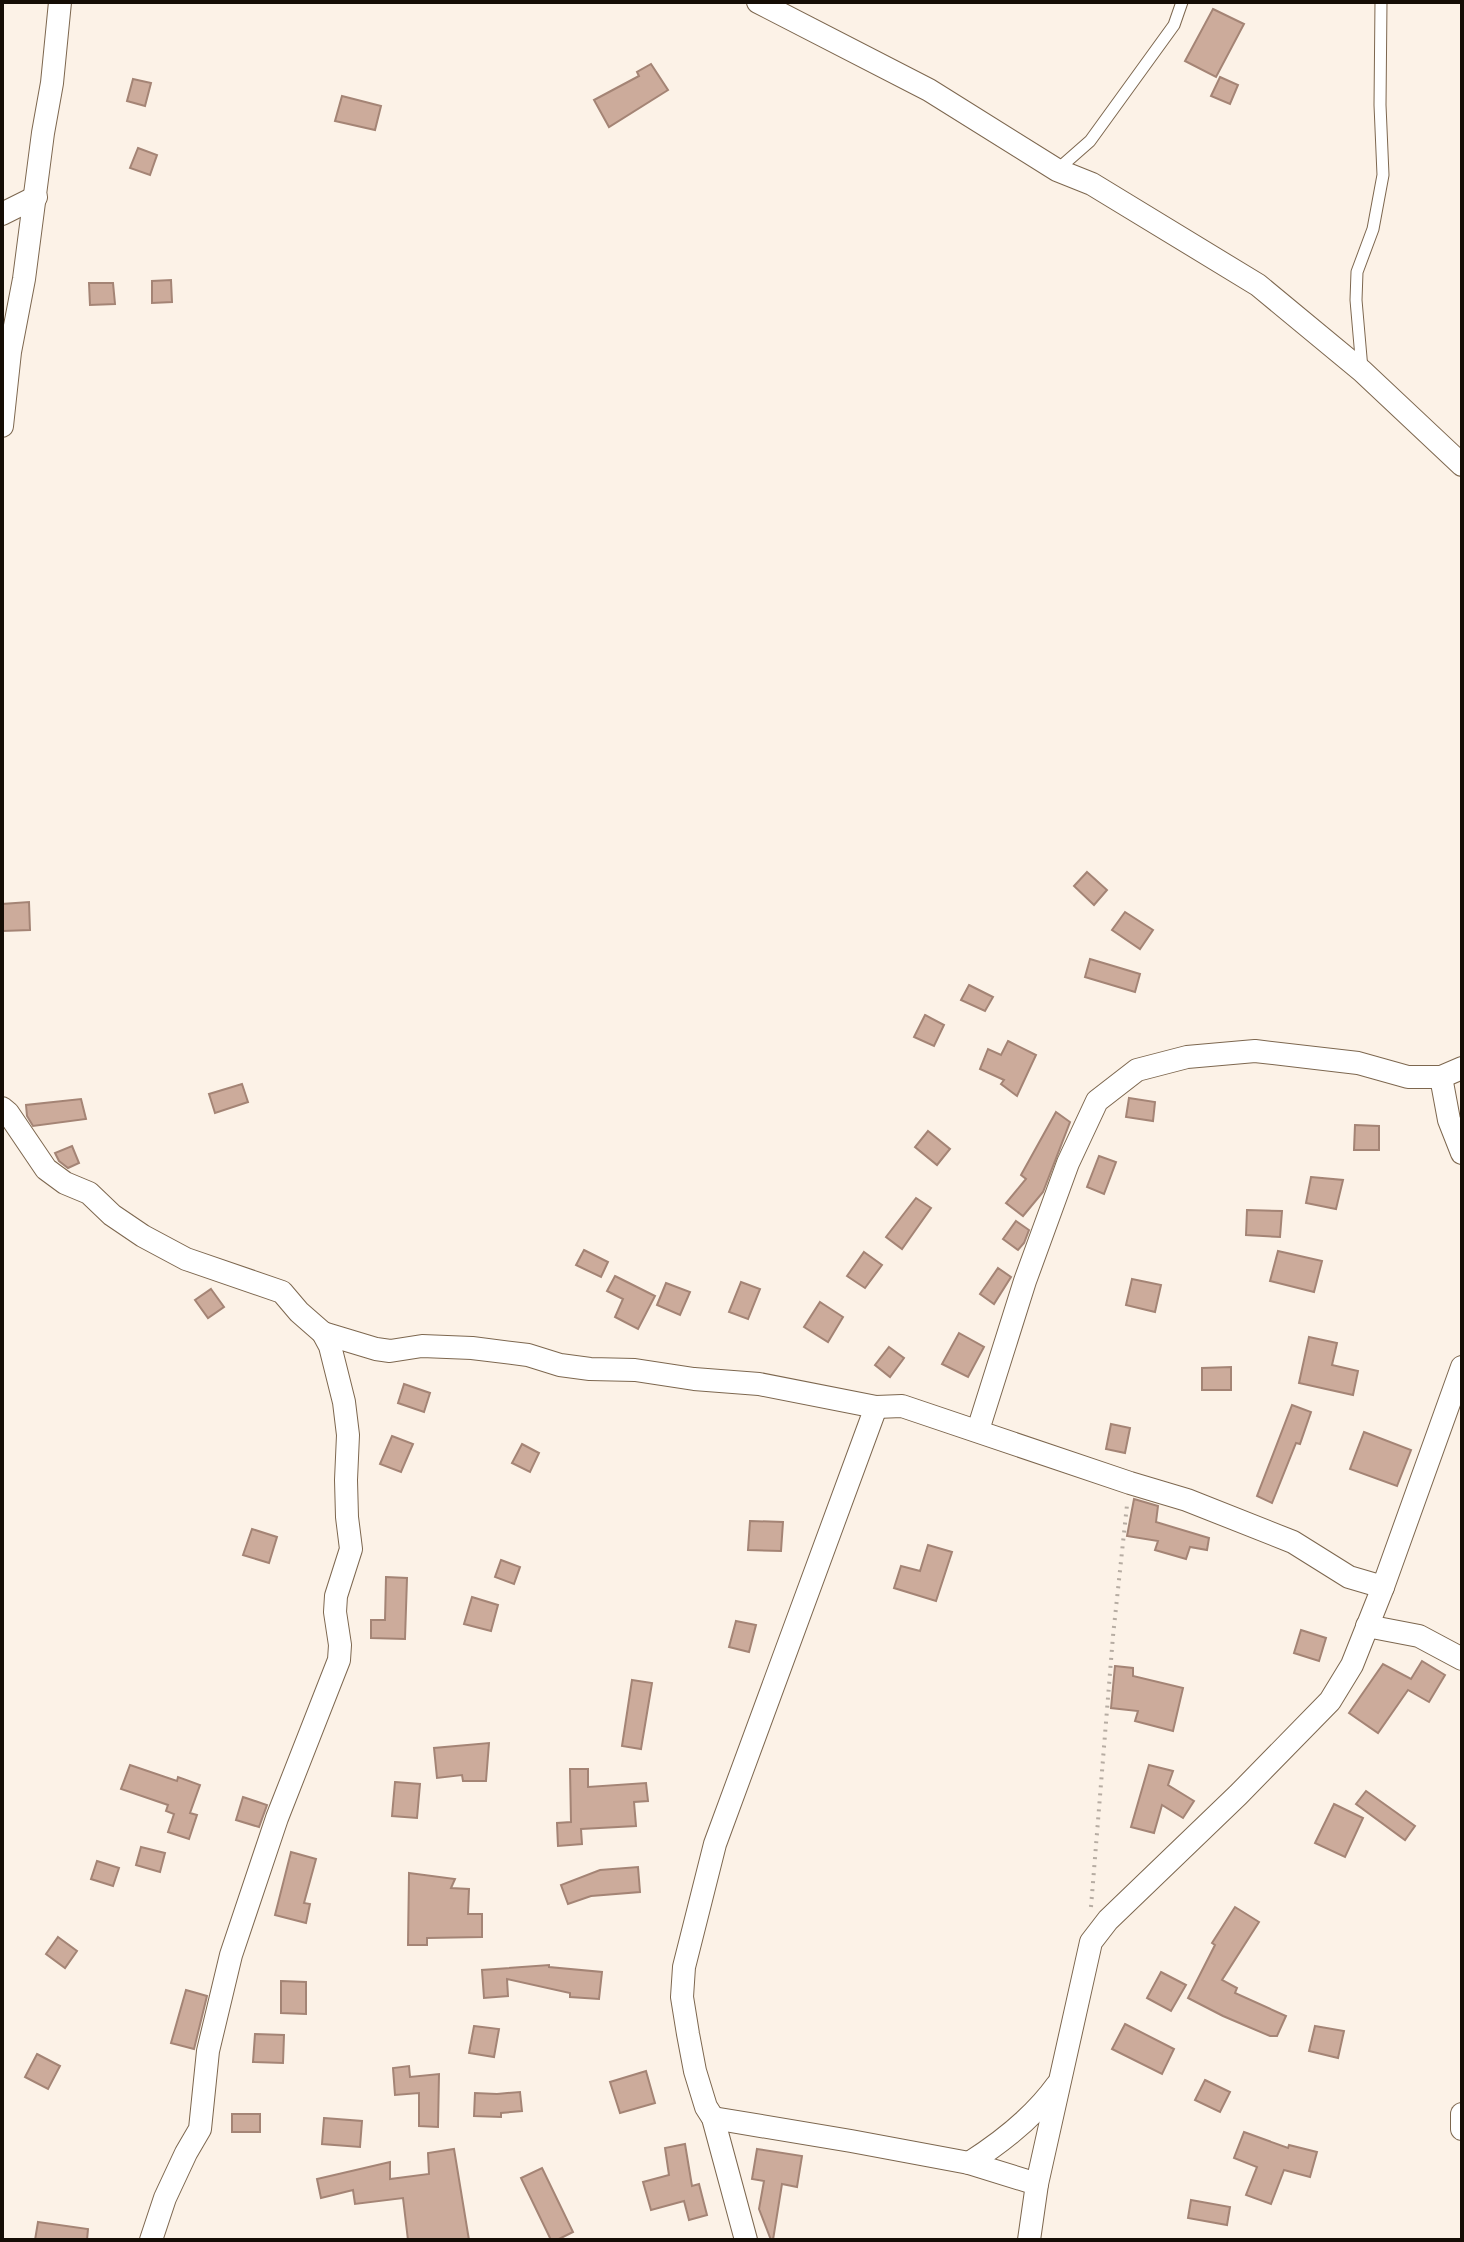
<svg xmlns="http://www.w3.org/2000/svg" width="1464" height="2242" font-family="Poppins,sans-serif">
	<style>
		.building { fill: #ccab9b; stroke: #a48475; stroke-width: 2 }
		.lines { fill: none; stroke-linecap: round; stroke-linejoin: round }
		.service-casing { stroke: #7d674f; stroke-width: 13 }
		.minor-casing { stroke: #7d674f; stroke-width: 24 }
		.path { stroke: #b6aca2; stroke-width: 4; stroke-dasharray: 2 6; stroke-linecap: butt }
		.service { stroke: #fff; stroke-width: 11 }
		.minor { stroke: #fff; stroke-width: 22 }
	</style>
	<rect width="100%" height="100%" fill="#fcf2e7"/>
	<g class="building">
		<path d="M1213 9 1244 24 1216 77 1185 61Z"/>
		<path d="M651 64 668 90 609 127 594 100 639 76 637 72Z"/>
		<path d="M1220 77 1238 85 1230 104 1211 96Z"/>
		<path d="M133 79 151 83 145 106 127 101Z"/>
		<path d="M342 96 381 106 375 130 335 121Z"/>
		<path d="M138 148 157 155 150 175 130 168Z"/>
		<path d="M171 280 172 302 152 303V281Z"/>
		<path d="M89 283H113L115 304 90 305Z"/>
		<path d="M1087 872 1107 890 1094 905 1074 886Z"/>
		<path d="M29 902 30 930 3 931 2 904Z"/>
		<path d="M1125 912 1153 930 1140 949 1112 930Z"/>
		<path d="M1090 959 1140 974 1135 992 1085 977Z"/>
		<path d="M969 985 993 997 985 1011 961 1000Z"/>
		<path d="M925 1015 944 1025 934 1046 914 1037Z"/>
		<path d="M1008 1041 1036 1055 1017 1096 1001 1084 1004 1080 980 1069 988 1049 1001 1055Z"/>
		<path d="M242 1084 248 1102 215 1113 209 1094Z"/>
		<path d="M1129 1098 1155 1102 1153 1121 1126 1117Z"/>
		<path d="M81 1099 86 1119 33 1126 27 1116 26 1105Z"/>
		<path d="M1056 1112 1070 1122 1043 1192 1023 1216 1006 1203 1026 1179 1021 1175Z"/>
		<path d="M1355 1125 1379 1126V1150H1354Z"/>
		<path d="M928 1131 950 1149 937 1165 915 1147Z"/>
		<path d="M72 1146 79 1163 68 1168 59 1161 55 1153Z"/>
		<path d="M1099 1156 1116 1162 1104 1194 1087 1187Z"/>
		<path d="M1311 1177 1343 1180 1336 1209 1306 1203Z"/>
		<path d="M916 1198 931 1208 902 1249 886 1237Z"/>
		<path d="M1247 1210 1282 1211 1280 1237 1246 1235Z"/>
		<path d="M1016 1221 1029 1230 1024 1243 1018 1250 1003 1239Z"/>
		<path d="M584 1250 608 1262 601 1277 576 1265Z"/>
		<path d="M1278 1251 1322 1261 1314 1292 1270 1281Z"/>
		<path d="M864 1252 882 1265 865 1288 847 1276Z"/>
		<path d="M998 1268 1011 1277 994 1304 980 1294Z"/>
		<path d="M615 1276 655 1296 638 1329 615 1317 623 1299 607 1291Z"/>
		<path d="M1132 1279 1161 1285 1155 1312 1126 1305Z"/>
		<path d="M741 1282 760 1289 748 1319 729 1312Z"/>
		<path d="M666 1283 690 1292 680 1315 657 1305Z"/>
		<path d="M211 1289 224 1307 208 1318 195 1300Z"/>
		<path d="M820 1302 843 1317 828 1342 804 1327Z"/>
		<path d="M959 1333 984 1347 968 1377 942 1364Z"/>
		<path d="M1309 1337 1337 1343 1332 1365 1358 1371 1353 1395 1299 1383Z"/>
		<path d="M889 1347 904 1358 890 1377 875 1365Z"/>
		<path d="M1231 1367V1390H1202V1368Z"/>
		<path d="M404 1384 430 1393 424 1412 398 1403Z"/>
		<path d="M1292 1405 1311 1412 1300 1444 1296 1443 1272 1503 1257 1496Z"/>
		<path d="M1111 1424 1130 1428 1125 1453 1106 1449Z"/>
		<path d="M1364 1432 1411 1450 1397 1486 1350 1469Z"/>
		<path d="M392 1436 413 1444 401 1472 380 1464Z"/>
		<path d="M522 1444 539 1453 530 1472 512 1463Z"/>
		<path d="M1134 1499 1158 1506 1156 1522 1209 1538 1207 1550 1190 1547 1186 1559 1155 1550 1158 1541 1127 1536Z"/>
		<path d="M750 1521 783 1522 781 1551 748 1550Z"/>
		<path d="M252 1529 277 1537 269 1563 243 1555Z"/>
		<path d="M928 1545 952 1552 936 1601 894 1588 901 1566 920 1571Z"/>
		<path d="M501 1560 520 1567 514 1584 495 1577Z"/>
		<path d="M386 1577 407 1578 405 1639 371 1638V1620H385Z"/>
		<path d="M472 1597 498 1605 491 1631 464 1624Z"/>
		<path d="M736 1621 756 1625 749 1652 729 1647Z"/>
		<path d="M1301 1630 1326 1638 1319 1661 1294 1653Z"/>
		<path d="M1422 1661 1445 1675 1429 1702 1408 1690 1378 1733 1349 1713 1383 1664 1411 1679Z"/>
		<path d="M1115 1666 1133 1668V1676L1183 1688 1173 1731 1135 1721 1138 1711 1111 1708Z"/>
		<path d="M632 1680 652 1683 641 1749 622 1746Z"/>
		<path d="M489 1743 486 1781H463L462 1775 437 1778 434 1748Z"/>
		<path d="M130 1765 177 1781 178 1777 200 1785 190 1813 197 1815 189 1839 168 1832 174 1814 166 1811 168 1805 121 1789Z"/>
		<path d="M1149 1765 1173 1771 1168 1785 1194 1801 1183 1818 1162 1805 1154 1833 1131 1827Z"/>
		<path d="M570 1769H588V1787L646 1783 648 1801 634 1802 636 1826 581 1829 582 1844 558 1846 557 1823 571 1822Z"/>
		<path d="M395 1782 420 1784 417 1818 392 1816Z"/>
		<path d="M1366 1791 1415 1826 1405 1840 1356 1804Z"/>
		<path d="M243 1797 267 1805 259 1827 236 1820Z"/>
		<path d="M1334 1804 1363 1818 1345 1857 1315 1843Z"/>
		<path d="M141 1847 165 1853 160 1872 136 1865Z"/>
		<path d="M291 1852 316 1859 304 1903 310 1904 306 1923 275 1915Z"/>
		<path d="M97 1861 119 1868 113 1886 91 1879Z"/>
		<path d="M638 1867 640 1892 591 1896 568 1904 561 1885 600 1870Z"/>
		<path d="M409 1873 455 1879 451 1888 469 1889 468 1914H482V1937L427 1938V1945H408Z"/>
		<path d="M1235 1907 1259 1922 1222 1980 1237 1988 1235 1993 1286 2016 1277 2036H1270L1223 2016 1188 1998 1215 1945 1212 1943Z"/>
		<path d="M58 1937 77 1951 65 1968 46 1954Z"/>
		<path d="M549 1965V1967L602 1972 599 1999 570 1997V1993L507 1979 508 1996 484 1998 482 1970Z"/>
		<path d="M1161 1972 1186 1985 1171 2011 1147 1998Z"/>
		<path d="M281 1981 306 1982V2014L281 2013Z"/>
		<path d="M186 1990 207 1996 194 2049 171 2043Z"/>
		<path d="M1125 2024 1174 2049 1162 2074 1112 2049Z"/>
		<path d="M474 2026 499 2029 494 2057 469 2053Z"/>
		<path d="M1315 2026 1344 2031 1338 2058 1309 2051Z"/>
		<path d="M255 2034 284 2035 283 2063 253 2062Z"/>
		<path d="M37 2054 60 2066 48 2089 25 2077Z"/>
		<path d="M409 2066 410 2077 439 2074 438 2127 419 2126V2093L395 2095 393 2068Z"/>
		<path d="M646 2071 655 2103 620 2113 610 2082Z"/>
		<path d="M1205 2080 1230 2092 1220 2112 1195 2100Z"/>
		<path d="M520 2092 522 2111 501 2113V2117L474 2116 475 2093 497 2094Z"/>
		<rect x="232" y="2114" width="28" height="18"/>
		<path d="M324 2118 362 2121 360 2147 322 2144Z"/>
		<path d="M1244 2132 1288 2148 1289 2145 1317 2152 1310 2177 1284 2170 1271 2204 1246 2195 1257 2167 1234 2158Z"/>
		<path d="M685 2144 692 2186 699 2184 707 2215 689 2220 684 2201 651 2210 643 2182 669 2175 665 2148Z"/>
		<path d="M454 2149 469 2240H408L403 2198 355 2204 353 2190 321 2198 317 2179 390 2162V2179L429 2174 428 2153Z"/>
		<path d="M757 2149 802 2156 797 2187 782 2184 773 2240H771L759 2209 764 2181 752 2179Z"/>
		<path d="M542 2168 573 2232 557 2240H551L521 2178Z"/>
		<path d="M1191 2200 1230 2207 1227 2225 1188 2218Z"/>
		<path d="M38 2222 88 2229 87 2240H35Z"/>
	</g>
	<g class="lines">
		<defs>
			<g id="service">
				<path d="M1057 170 1090 141 1174 25 1182 2"/>
				<path d="M1362 369 1356 300 1357 272 1373 229 1383 175 1380 105 1381 2"/>
			</g>
			<g id="minor">
				<path d="M758 2 929 90 1057 170 1092 184 1258 285 1362 371 1462 465"/>
				<path d="M2 214 36 197"/>
				<path d="M2 426 10 352 24 279 43 133 52 83 60 2"/>
				<path d="M1441 1077 1449 1120 1462 1153"/>
				<path d="M2 1108 8 1113 46 1169 65 1183 89 1193 112 1215 143 1236 186 1259 282 1292 299 1312 323 1333 330 1346 344 1402 348 1435 346 1480 347 1517 351 1549 336 1596 335 1612 340 1645 339 1660 277 1818 231 1955 208 2051 200 2129 186 2153 165 2198 151 2240"/>
				<path d="M323 1333 376 1349 390 1351 422 1346 472 1348 528 1355 560 1365 590 1369 635 1370 694 1379 759 1384 876 1407 902 1406 1130 1483 1187 1500 1293 1542 1349 1577 1383 1587"/>
				<path d="M978 1430 1025 1281 1068 1163 1097 1101 1137 1070 1187 1057 1255 1051 1358 1063 1408 1077H1441L1462 1068"/>
				<path d="M1367 1626 1419 1636 1462 1659"/>
				<path d="M1462 2114V2129"/>
				<path d="M713 2118 851 2141 969 2163 1037 2184"/>
				<path d="M969 2163C1002 2142 1034 2117 1057 2085"/>
				<path d="M746 2240 713 2118 706 2107 695 2071 688 2034 682 1997 684 1967 715 1844 876 1407"/>
				<path d="M1029 2240 1037 2184 1091 1942 1108 1920 1238 1795 1330 1701 1352 1665 1383 1587 1462 1367"/>
			</g>
		</defs>
		<use href="#service" class="service-casing"/>
		<use href="#minor" class="minor-casing"/>
		<path class="path" d="M1091 1907 1113 1636 1127 1505"/>
		<use href="#service" class="service"/>
		<use href="#minor" class="minor"/>
	</g>
	<rect width="1464" height="2242" fill="none" stroke="#150d05" stroke-width="8"/>
</svg>
